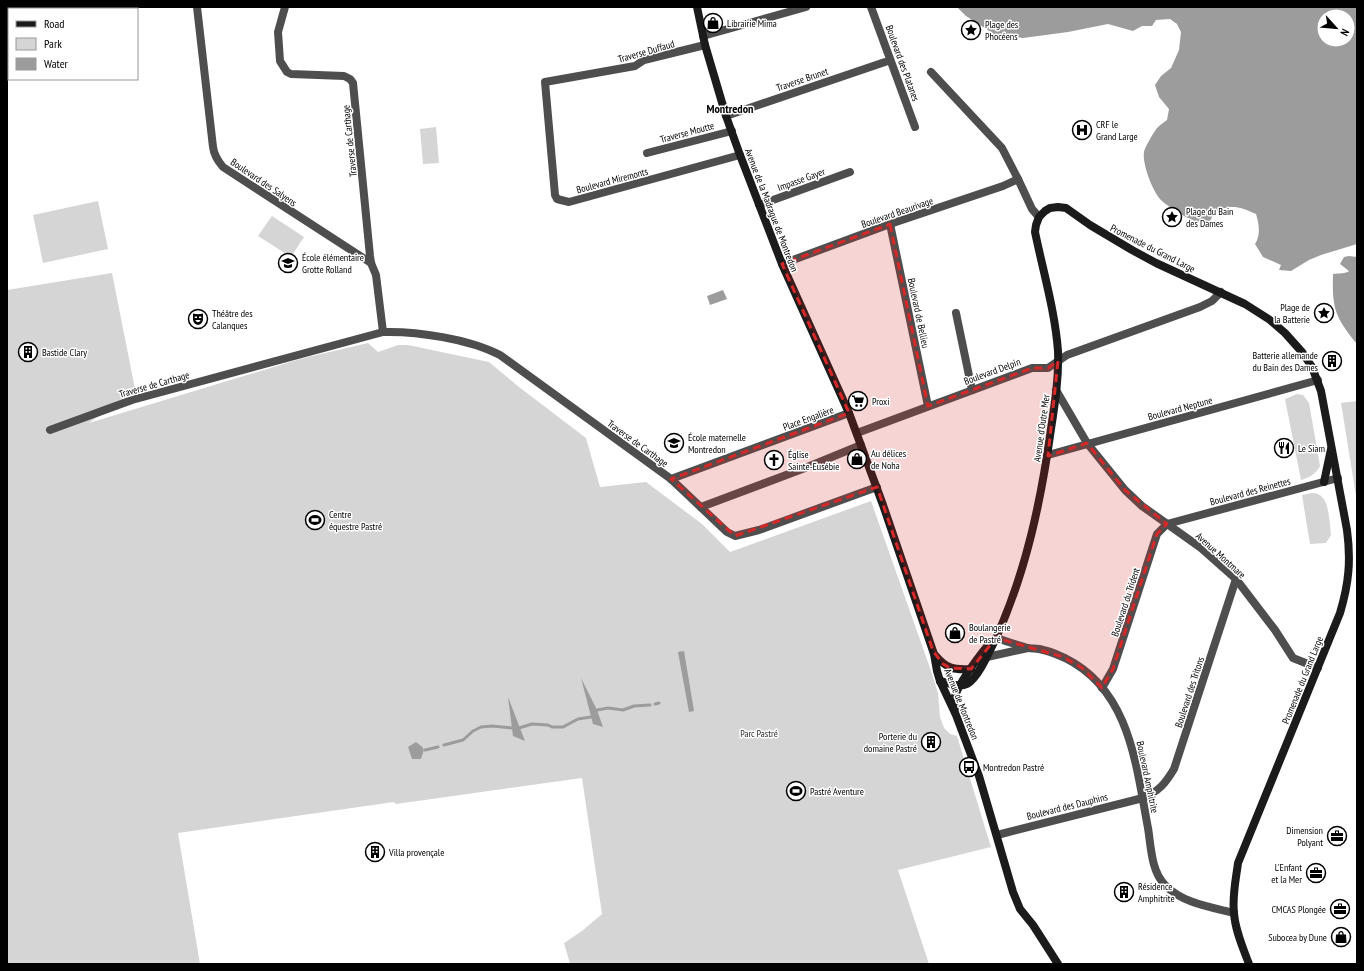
<svg xmlns="http://www.w3.org/2000/svg" width="1364" height="971" font-family="'PT Sans Narrow',sans-serif">
	<style>
		.green { fill: #d5d5d5 }
		.water { fill: #9c9c9c; fill-rule: evenodd }
		.lines { fill: none; stroke-linecap: round; stroke-linejoin: round }
		.stream { stroke: #9c9c9c; stroke-width: 3 }
		.street { stroke: #4e4e4e; stroke-width: 8 }
		.secondary { stroke: #1b1b1b; stroke-width: 8 }
		.marked { fill: #d62828; fill-opacity: 0.2; stroke: #d62828; stroke-width: 3; stroke-dasharray: 8 5; stroke-linejoin: round }
		.labels { text-anchor: middle; stroke-width: 3; stroke-linejoin: round; paint-order: stroke }
		.poi-label { font-size: 10px; fill: #000; stroke: #fff; text-anchor: start }
		.street-label { font-size: 10px; fill: #000; stroke: #fff }
		.park-label { font-size: 10px; fill: #2c2c2c; stroke: #fff }
		.quarter-label { font-size: 12px; font-weight: bold; fill: #000; stroke: #fff }
	</style>
	<rect width="100%" height="100%" fill="#fff"/>
	<g class="green">
		<path d="M436 127 439 163 423 164 420 129Z"/>
		<path d="M98 201 108 249 43 263 33 215Z"/>
		<path d="M272 216 304 237 291 257 258 236Z"/>
		<path d="M112 273 135 389 89 423 300 359 368 343 378 352 398 345H408L489 362 519 387 586 438 600 487 646 482 702 524 730 552 871 501 930 668 938 693 940 717 944 728 950 734 957 736 991 847 898 870 929 964H570L564 943 582 931 602 914 582 778 396 804 394 802 178 833 200 964H7V290Z"/>
		<path d="M1297 394 1303 395 1309 403 1320 466C1315 475 1310 477 1301 480L1285 399Z"/>
		<path d="M1357 401V502L1341 403Z"/>
		<path d="M1312 493C1316 493 1320 494 1323 498 1329 505 1330 526 1331 535L1326 543 1310 544 1302 495Z"/>
	</g>
	<g class="water">
		<path d="M957 7H1357V244L1321 255 1309 260 1291 271 1279 270 1281 265 1263 257 1255 244C1261 235 1259 224 1256 214 1238 206 1232 204 1214 212L1209 224C1193 223 1174 211 1162 201 1153 193 1142 164 1144 152 1145 147 1154 132 1157 128 1160 125 1164 122 1167 120L1169 109 1159 97 1155 85 1161 76 1171 68 1179 50 1181 32 1177 24 1170 19 1156 20 1152 26H1142L1133 31 1108 24 1068 32 1023 38 994 34 966 16ZM1324 16H1348V40H1324Z"/>
		<path d="M1349 256 1357 257V344C1335 317 1332 309 1333 274 1338 273 1346 274 1349 271L1340 264 1344 257Z"/>
		<path d="M723 290 727 299 710 305 707 296Z"/>
		<path d="M684 651 694 711 689 712 678 652Z"/>
		<path d="M581 678 597 710 603 727 593 724Z"/>
		<path d="M508 697 525 741 513 736Z"/>
		<path d="M416 742C425 749 425 748 421 759H412L408 747Z"/>
	</g>
	<g class="lines">
		<g class="stream">
			<path d="M655 704 659 703"/>
			<path d="M597 710 608 708 623 710 634 706 650 705"/>
			<path d="M519 728 532 724 548 725 552 727H563L578 719 591 717"/>
			<path d="M444 745 463 740 473 731 481 727 492 726 512 728"/>
			<path d="M425 750 438 747"/>
		</g>
		<g class="street">
			<path d="M47 7V9"/>
			<path d="M123 7V9"/>
			<path d="M197 7 213 147C214 155 217 160 223 167L371 263"/>
			<path d="M285 7 278 32 280 61 287 72 291 74 344 76 350 79 353 83 370 256 371 263 376 275 383 332"/>
			<path d="M871 7 915 127"/>
			<path d="M703 36 806 7"/>
			<path d="M705 45 644 60 635 66 545 82 555 195 557 199 569 202 740 155"/>
			<path d="M7 72 9 71"/>
			<path d="M931 72 1002 148 1018 179 1032 209 1039 217"/>
			<path d="M726 116 885 62"/>
			<path d="M647 153 732 131"/>
			<path d="M759 205 850 172"/>
			<path d="M890 224 928 406"/>
			<path d="M782 264 890 224 1003 186 1018 179"/>
			<path d="M956 313 972 390"/>
			<path d="M1056 390 1087 443 1125 490 1142 506 1201 548 1236 579 1275 630 1293 658 1318 668"/>
			<path d="M50 430 132 400 383 332C417 331 469 339 500 355L671 479 727 532 735 536 759 530 877 487"/>
			<path d="M857 433 1032 368H1048L1067 355 1200 307 1212 301 1221 292"/>
			<path d="M1048 455 1318 380"/>
			<path d="M671 479 849 413"/>
			<path d="M701 507 805 468 861 445"/>
			<path d="M996 638C1006 641 1017 645 1028 648 1032 649 1038 648 1043 650 1050 651 1058 655 1065 658 1130 690 1136 765 1148 828 1151 846 1151 871 1165 885 1182 903 1210 907 1234 913"/>
			<path d="M987 657 1028 648"/>
			<path d="M1102 688 1113 669 1157 534 1167 524 1338 478"/>
			<path d="M997 835 1143 798C1159 791 1165 784 1174 769L1236 579"/>
		</g>
		<g class="secondary">
			<path d="M697 7 705 45 726 116 740 155 782 264 849 413 883 505 934 654 937 671 940 681 956 715 979 776 1013 892 1020 909 1033 925 1058 964"/>
			<path d="M1324 482 1331 449"/>
			<path d="M935 655C947 669 953 670 971 669"/>
			<path d="M940 681C948 683 959 688 967 684 979 677 990 650 996 638 1026 572 1041 501 1051 429 1055 403 1059 377 1058 351 1055 311 1043 271 1035 232L1036 225 1039 217 1045 211 1050 208 1058 207 1066 208 1090 225 1132 250 1156 263 1245 304 1270 320 1285 333 1302 352 1312 367 1321 391 1347 530C1351 560 1349 583 1340 613L1238 863C1236 879 1232 896 1234 913 1235 930 1243 948 1249 964"/>
			<path d="M955 710C955 707 954 704 954 701 955 687 983 650 993 640"/>
		</g>
	</g>
	<path class="marked" d="M890 224 928 406 1032 368H1048L1058 361 1048 456 1087 443 1125 490 1167 524 1157 534 1113 669 1102 688 1082 668 1063 657 996 638 971 669 950 668 943 664 933 651 877 487 735 536 671 479 849 413 782 264Z"/>
	<defs>
		<symbol id="shop-ring" viewBox="-11 -11 22 22"><circle r="9.5" fill="#fff" stroke="#000" stroke-width="1.5"/><path d="M-5-2.5h2.3a2.7 3.5 0 0 1 5.4 0H5L5.5 6h-11ZM-1.5-2.5h3a1.5 2.3 0 0 0-3 0Z" fill="#000"/></symbol>
		<symbol id="sight-ring" viewBox="-11 -11 22 22"><circle r="9.5" fill="#fff" stroke="#000" stroke-width="1.5"/><path d="M0-6L1.8-2.2L6-1.7L2.9 1.2L3.7 5.4L0 3.3L-3.7 5.4L-2.9 1.2L-6-1.7L-1.8-2.2Z" fill="#000"/></symbol>
		<symbol id="hospital-ring" viewBox="-11 -11 22 22"><circle r="9.5" fill="#fff" stroke="#000" stroke-width="1.5"/><path d="M-5-5h3v3.5h4V-5h3V5h-3V1.5h-4V5h-3Z" fill="#000"/></symbol>
		<symbol id="school-ring" viewBox="-11 -11 22 22"><circle r="9.5" fill="#fff" stroke="#000" stroke-width="1.5"/><path d="M0-5L7-2L0 1L-7-2ZM-4 1L0 2.5L4 1V4Q0 6-4 4Z" fill="#000"/></symbol>
		<symbol id="theatre-ring" viewBox="-11 -11 22 22"><circle r="9.5" fill="#fff" stroke="#000" stroke-width="1.5"/><path d="M-5-5.5Q0-4 5-5.5V0Q5 5 0 6Q-5 5-5 0ZM-3.3-2.5H-1v1.5H-3.3ZM1-2.5H3.3v1.5H1ZM-2.8 1Q0 5.5 2.8 1Z" fill="#000"/></symbol>
		<symbol id="building-ring" viewBox="-11 -11 22 22"><circle r="9.5" fill="#fff" stroke="#000" stroke-width="1.5"/><path d="M-4-6H4V6H1V3H-1V6H-4ZM-2.5-4.3h1.7v1.8h-1.7ZM.8-4.3h1.7v1.8H.8ZM-2.5-1h1.7V.8h-1.7ZM.8-1h1.7V.8H.8Z" fill="#000"/></symbol>
		<symbol id="supermarket-ring" viewBox="-11 -11 22 22"><circle r="9.5" fill="#fff" stroke="#000" stroke-width="1.5"/><path d="M-6-5.5h2.5l.6 2H6L4.5 2H-2.5L-4.4-4H-6ZM-1.5 3.2a1.3 1.3 0 1 0 .1 0ZM3 3.2a1.3 1.3 0 1 0 .1 0Z" fill="#000"/></symbol>
		<symbol id="restaurant-ring" viewBox="-11 -11 22 22"><circle r="9.5" fill="#fff" stroke="#000" stroke-width="1.5"/><path d="M-5-6h1v4h1v-4h1v4h1v-4h1v5L-1.5 .5V6h-2V.5L-5-1ZM5-6V6H3V1.5H1.5Q1.5-4 5-6Z" fill="#000"/></symbol>
		<symbol id="church-ring" viewBox="-11 -11 22 22"><circle r="9.5" fill="#fff" stroke="#000" stroke-width="1.5"/><path d="M-1.2-6h2.4v3.5h3.3v2.4h-3.3V6h-2.4V-.1h-3.3v-2.4h3.3Z" fill="#000"/></symbol>
		<symbol id="stadium-ring" viewBox="-11 -11 22 22"><circle r="9.5" fill="#fff" stroke="#000" stroke-width="1.5"/><path d="M0-5a6.5 5 0 1 0 0 10a6.5 5 0 1 0 0-10ZM-3.5-1.8h7v3.6h-7Z" fill="#000"/></symbol>
		<symbol id="bus-ring" viewBox="-11 -11 22 22"><circle r="9.5" fill="#fff" stroke="#000" stroke-width="1.5"/><path d="M-5-6H5V4H4V6H2V4H-2V6H-4V4H-5ZM-3.5-4V0h7V-4ZM-3.5 1.2v1.5H-2V1.2ZM2 1.2v1.5H3.5V1.2Z" fill="#000"/></symbol>
		<symbol id="office-ring" viewBox="-11 -11 22 22"><circle r="9.5" fill="#fff" stroke="#000" stroke-width="1.5"/><path d="M-6-3h4V-5.5h4V-3h4V5H-6ZM-1-4.5V-3h2v-1.5ZM-6 0V1H6V0Z" fill="#000"/></symbol>
	</defs>
	<g fill-rule="evenodd">
		<use href="#shop-ring" x="702" y="12" width="22" height="22"/>
		<use href="#sight-ring" x="960" y="19" width="22" height="22"/>
		<use href="#hospital-ring" x="1071" y="119" width="22" height="22"/>
		<use href="#sight-ring" x="1161" y="206" width="22" height="22"/>
		<use href="#school-ring" x="277" y="252" width="22" height="22"/>
		<use href="#sight-ring" x="1313" y="302" width="22" height="22"/>
		<use href="#theatre-ring" x="187" y="308" width="22" height="22"/>
		<use href="#building-ring" x="17" y="341" width="22" height="22"/>
		<use href="#building-ring" x="1321" y="350" width="22" height="22"/>
		<use href="#supermarket-ring" x="847" y="390" width="22" height="22"/>
		<use href="#school-ring" x="663" y="432" width="22" height="22"/>
		<use href="#restaurant-ring" x="1273" y="437" width="22" height="22"/>
		<use href="#shop-ring" x="846" y="448" width="22" height="22"/>
		<use href="#church-ring" x="763" y="449" width="22" height="22"/>
		<use href="#stadium-ring" x="304" y="509" width="22" height="22"/>
		<use href="#shop-ring" x="944" y="622" width="22" height="22"/>
		<use href="#building-ring" x="920" y="731" width="22" height="22"/>
		<use href="#bus-ring" x="958" y="756" width="22" height="22"/>
		<use href="#stadium-ring" x="785" y="780" width="22" height="22"/>
		<use href="#office-ring" x="1326" y="825" width="22" height="22"/>
		<use href="#building-ring" x="364" y="841" width="22" height="22"/>
		<use href="#office-ring" x="1305" y="862" width="22" height="22"/>
		<use href="#building-ring" x="1113" y="881" width="22" height="22"/>
		<use href="#office-ring" x="1329" y="898" width="22" height="22"/>
		<use href="#shop-ring" x="1330" y="926" width="22" height="22"/>
	</g>
	<g class="labels">
		<g class="poi-label">
			<text x="727" y="27">Librairie Mima</text>
			<text x="985" y="28">Plage des<tspan x="985" dy="12">Phocéens</tspan></text>
			<text x="1096" y="128">CRF le<tspan x="1096" dy="12">Grand Large</tspan></text>
			<text x="1186" y="215">Plage du Bain<tspan x="1186" dy="12">des Dames</tspan></text>
			<text x="302" y="261">École élémentaire<tspan x="302" dy="12">Grotte Rolland</tspan></text>
			<text x="1310" y="311" text-anchor="end">Plage de<tspan x="1310" dy="12">la Batterie</tspan></text>
			<text x="212" y="317">Théâtre des<tspan x="212" dy="12">Calanques</tspan></text>
			<text x="42" y="356">Bastide Clary</text>
			<text x="1318" y="359" text-anchor="end">Batterie allemande<tspan x="1318" dy="12">du Bain des Dames</tspan></text>
			<text x="872" y="405">Proxi</text>
			<text x="688" y="441">École maternelle<tspan x="688" dy="12">Montredon</tspan></text>
			<text x="1298" y="452">Le Siam</text>
			<text x="871" y="457">Au délices<tspan x="871" dy="12">de Noha</tspan></text>
			<text x="788" y="458">Église<tspan x="788" dy="12">Sainte-Eusébie</tspan></text>
			<text x="329" y="518">Centre<tspan x="329" dy="12">équestre Pastré</tspan></text>
			<text x="969" y="631">Boulangerie<tspan x="969" dy="12">de Pastré</tspan></text>
			<text x="917" y="740" text-anchor="end">Porterie du<tspan x="917" dy="12">domaine Pastré</tspan></text>
			<text x="983" y="771">Montredon Pastré</text>
			<text x="810" y="795">Pastré Aventure</text>
			<text x="1323" y="834" text-anchor="end">Dimension<tspan x="1323" dy="12">Polyant</tspan></text>
			<text x="389" y="856">Villa provençale</text>
			<text x="1302" y="871" text-anchor="end">L'Enfant<tspan x="1302" dy="12">et la Mer</tspan></text>
			<text x="1138" y="890">Résidence<tspan x="1138" dy="12">Amphitrite</tspan></text>
			<text x="1326" y="913" text-anchor="end">CMCAS Plongée</text>
			<text x="1327" y="941" text-anchor="end">Subocea by Dune</text>
		</g>
		<g class="street-label">
			<text transform="translate(646 51) rotate(-16)" y="4">Traverse Duffaud</text>
			<text transform="translate(903 63) rotate(70)" y="4">Boulevard des Platanes</text>
			<text transform="translate(802 79) rotate(-19)" y="4">Traverse Brunet</text>
			<text transform="translate(687 132) rotate(-15)" y="4">Traverse Moutte</text>
			<text transform="translate(349 141) rotate(-96)" y="4">Traverse de Carthage</text>
			<text transform="translate(801 179) rotate(-20)" y="4">Impasse Gayer</text>
			<text transform="translate(612 180) rotate(-15)" y="4">Boulevard Miremonts</text>
			<text transform="translate(264 182) rotate(34)" y="4">Boulevard des Salyens</text>
			<text transform="translate(772 210) rotate(69)" y="4">Avenue de la Madrague de Montredon</text>
			<text transform="translate(897 212) rotate(-19)" y="4">Boulevard Beaurivage</text>
			<text transform="translate(1153 248) rotate(27)" y="4">Promenade du Grand Large</text>
			<text transform="translate(919 313) rotate(78)" y="4">Boulevard de Bellieu</text>
			<text transform="translate(992 371) rotate(-20)" y="4">Boulevard Delpin</text>
			<text transform="translate(154 384) rotate(-16)" y="4">Traverse de Carthage</text>
			<text transform="translate(1180 408) rotate(-15)" y="4">Boulevard Neptune</text>
			<text transform="translate(808 418) rotate(-20)" y="4">Place Engalière</text>
			<text transform="translate(1041 428) rotate(-82)" y="4">Avenue d'Outre Mer</text>
			<text transform="translate(638 443) rotate(36)" y="4">Traverse de Carthage</text>
			<text transform="translate(1250 491) rotate(-15)" y="4">Boulevard des Reinettes</text>
			<text transform="translate(1221 555) rotate(42)" y="4">Avenue Montmare</text>
			<text transform="translate(1125 602) rotate(-72)" y="4">Boulevard du Trident</text>
			<text transform="translate(1302 680) rotate(-68)" y="4">Promenade du Grand Large</text>
			<text transform="translate(1189 692) rotate(-72)" y="4">Boulevard des Tritons</text>
			<text transform="translate(962 704) rotate(68)" y="4">Avenue de Montredon</text>
			<text transform="translate(1148 777) rotate(78)" y="4">Boulevard Amphitrite</text>
			<text transform="translate(1067 806) rotate(-14)" y="4">Boulevard des Dauphins</text>
		</g>
		<g class="park-label">
			<text x="759" y="737">Parc Pastré</text>
		</g>
		<g class="quarter-label">
			<text x="730" y="113">Montredon</text>
		</g>
	</g>
	<rect width="1364" height="971" fill="none" stroke="#000000" stroke-width="16"/>
	<rect x="8" y="8" width="130" height="72" fill="#ffffff" stroke="#999999"/>
	<rect x="16" y="21" width="20" height="6" fill="#1b1b1b" stroke="#999999"/>
	<text x="44" y="28" font-size="12" fill="#000000">Road</text>
	<rect x="16" y="38" width="20" height="12" fill="#d5d5d5" stroke="#999999"/>
	<text x="44" y="48" font-size="12" fill="#000000">Park</text>
	<rect x="16" y="58" width="20" height="12" fill="#9c9c9c" stroke="#999999"/>
	<text x="44" y="68" font-size="12" fill="#000000">Water</text>
	<g transform="translate(1336 28) rotate(117)"><circle r="19" fill="#ffffff" stroke="#999999"/>
	<path d="M0-3L7 15L0 10L-7 15Z" fill="#000000"/>
	<text y="-6" font-size="11" font-weight="bold" text-anchor="middle" fill="#000000">N</text>
	</g>
</svg>
